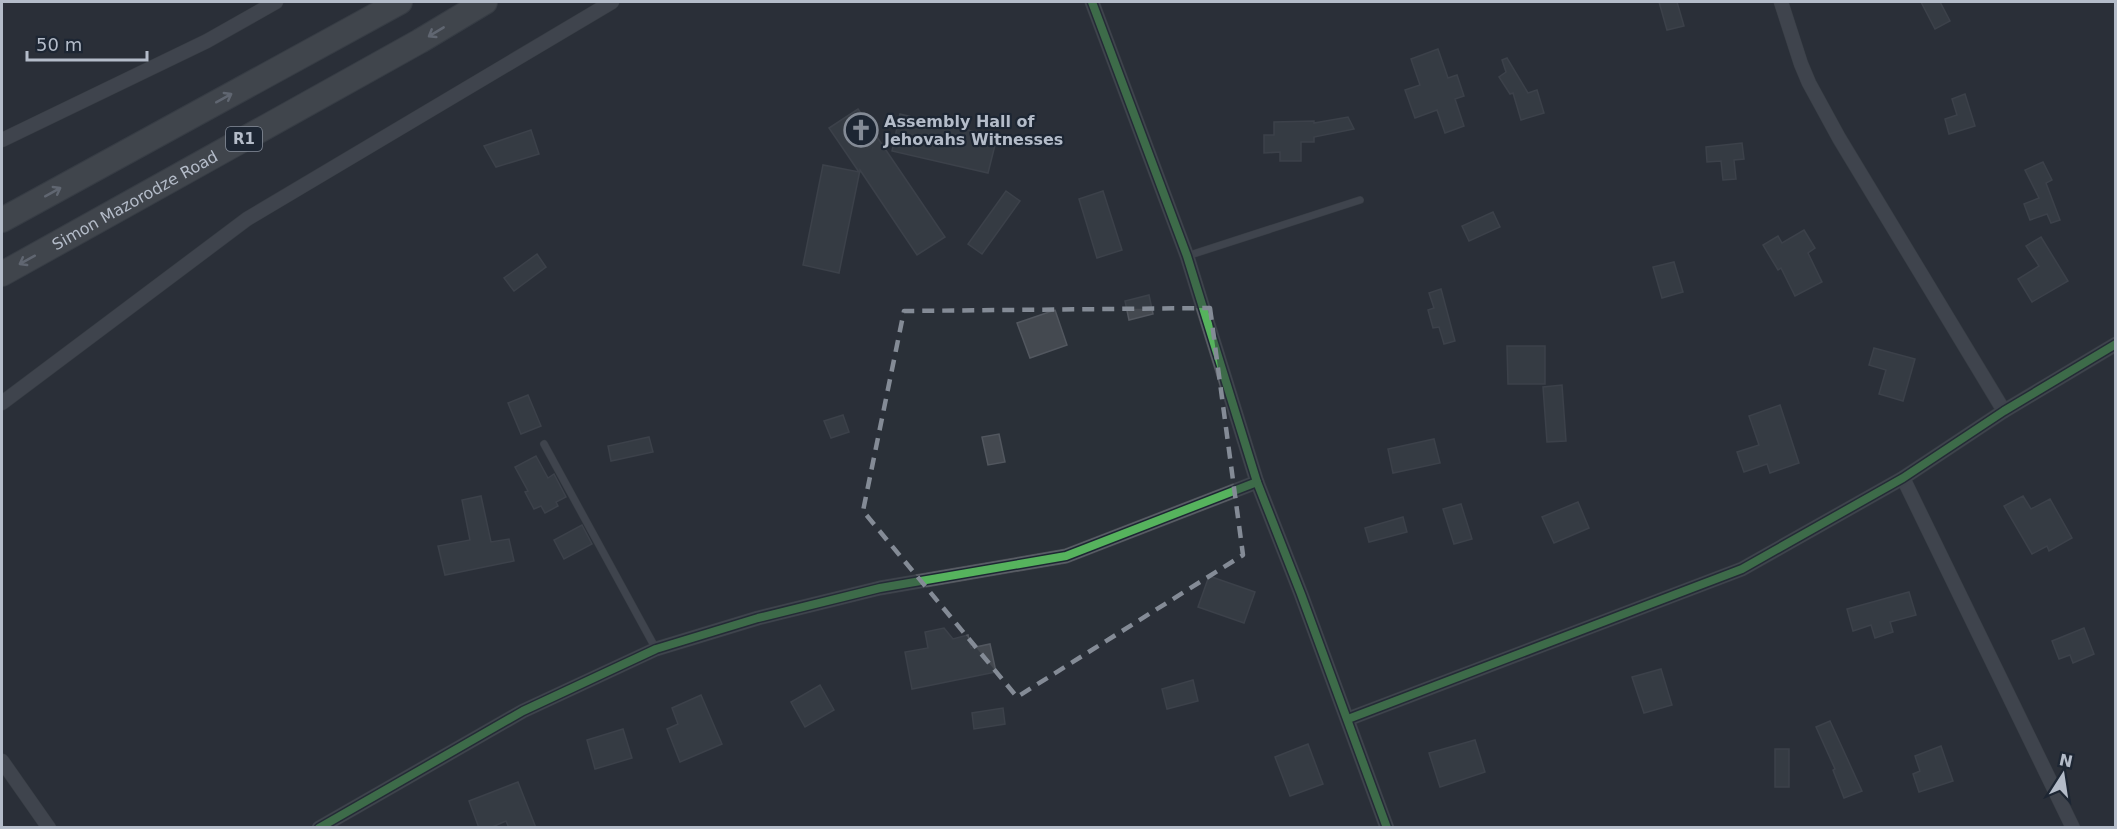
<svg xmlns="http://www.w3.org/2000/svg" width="2117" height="829" font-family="'DejaVu Sans',sans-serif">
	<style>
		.building { fill: #444950; stroke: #52575f; stroke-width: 1.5 }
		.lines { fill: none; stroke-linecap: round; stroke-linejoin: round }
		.service-casing { stroke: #484c53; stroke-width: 8 }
		.minor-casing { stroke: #484c53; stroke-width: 15 }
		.trunk-casing { stroke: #474c53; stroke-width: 26 }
		.service { stroke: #5a5e66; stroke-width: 7 }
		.minor { stroke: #5a5e66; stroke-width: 14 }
		.trunk { stroke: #5b5f64; stroke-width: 24 }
		.cycleway-casing { stroke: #1d2633; stroke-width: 11 }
		.cycleway { stroke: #56b35d; stroke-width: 8 }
		.oneway { stroke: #a2a9b5 }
		.marked { fill: none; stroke: #848b96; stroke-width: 4.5; stroke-dasharray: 12 8; stroke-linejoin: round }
		.labels { text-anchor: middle; stroke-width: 4.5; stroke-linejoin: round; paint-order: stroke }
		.shield { fill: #1d2633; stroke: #878f9c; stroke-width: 1.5 }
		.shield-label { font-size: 15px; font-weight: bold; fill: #b4bcc9 }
		.poi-label { font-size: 16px; font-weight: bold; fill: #b4bcc9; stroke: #1d2633; text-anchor: start }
		.street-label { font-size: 16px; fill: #b4bcc9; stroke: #1d2633 }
	</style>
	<rect width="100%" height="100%" fill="#2a3038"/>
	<g class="building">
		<path d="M1659 2H1677L1684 26 1667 30Z"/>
		<path d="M1921 2H1940L1950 21 1935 29Z"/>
		<path d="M1438 49 1448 78 1457 75 1464 96 1455 99 1464 126 1445 133 1437 110 1415 118 1405 90 1420 85 1411 59Z"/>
		<path d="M1507 58 1528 93 1537 90 1544 113 1521 120 1513 93 1510 94 1499 77 1506 72 1502 60Z"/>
		<path d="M1965 94 1975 126 1949 134 1945 119 1957 115 1952 99Z"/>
		<path d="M858 109 945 237 917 255 860 170 839 273 803 265 823 165 859 172 829 128Z"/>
		<path d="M900 114 997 137 988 173 892 151Z"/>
		<path d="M1348 117 1354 129 1314 137V142H1301V161H1280V152L1264 153V135H1274V122L1314 121V123Z"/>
		<path d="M531 130 539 154 496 167 484 146Z"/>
		<path d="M1742 143 1744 159 1734 160 1736 179 1723 180 1721 161 1707 162 1706 147Z"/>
		<path d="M2043 162 2052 180 2046 183 2060 220 2051 223 2047 214 2030 220 2024 204 2039 198 2025 170Z"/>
		<path d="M1006 191 1020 201 982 254 968 244Z"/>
		<path d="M1103 191 1122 250 1097 258 1079 199Z"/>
		<path d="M1493 212 1500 227 1469 241 1462 226Z"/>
		<path d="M1804 230 1815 248 1808 253 1822 282 1795 296 1781 268 1778 270 1763 245 1778 236 1782 243Z"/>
		<path d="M2041 237 2068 281 2032 302 2018 279 2039 266 2026 246Z"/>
		<path d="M537 254 546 267 514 291 504 278Z"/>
		<path d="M1674 262 1683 292 1662 298 1653 267Z"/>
		<path d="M1441 289 1455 341 1444 344 1439 327 1433 328 1428 310 1434 308 1429 293Z"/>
		<path d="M1149 295 1153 314 1129 320 1125 301Z"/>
		<path d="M1055 310 1067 345 1030 358 1017 323Z"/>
		<path d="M1507 346H1545V384H1508Z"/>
		<path d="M1874 348 1915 359 1903 401 1879 394 1886 370 1869 365Z"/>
		<path d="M1562 385 1566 441 1547 442 1543 387Z"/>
		<path d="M528 395 541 426 521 434 508 403Z"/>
		<path d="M1780 405 1799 463 1770 473 1767 464 1744 472 1737 452 1759 445 1749 416Z"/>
		<path d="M843 415 849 432 831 438 824 421Z"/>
		<path d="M999 434 1005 462 988 465 982 437Z"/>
		<path d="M649 437 653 452 611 461 608 446Z"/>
		<path d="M1434 439 1440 463 1393 473 1388 449Z"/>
		<path d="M536 456 548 478 554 474 566 497 556 502 558 506 545 513 541 506 534 509 525 492 528 491 515 467Z"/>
		<path d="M481 496 491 542 509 539 514 561 445 575 438 546 470 540 462 500Z"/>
		<path d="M2023 496 2031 509 2050 499 2072 538 2049 551 2047 546 2032 554 2004 506Z"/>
		<path d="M1578 502 1589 528 1554 543 1542 517Z"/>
		<path d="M1461 504 1472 539 1454 544 1443 509Z"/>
		<path d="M1403 517 1407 532 1369 542 1365 528Z"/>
		<path d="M582 525 592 544 564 559 554 540Z"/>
		<path d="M1209 576 1255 592 1244 623 1198 607Z"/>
		<path d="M1909 592 1916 615 1890 622 1893 632 1875 638 1871 625 1853 631 1847 609Z"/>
		<path d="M944 628 953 639 968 635 971 648 990 644 996 672 912 689 905 652 928 648 925 632Z"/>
		<path d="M2084 628 2094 654 2073 663 2070 655 2059 659 2052 641Z"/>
		<path d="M1661 669 1672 705 1644 713 1632 677Z"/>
		<path d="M1193 680 1198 701 1167 709 1162 689Z"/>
		<path d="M820 685 834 710 805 727 791 702Z"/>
		<path d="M701 695 722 744 680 762 667 729 678 724 672 708Z"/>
		<path d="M1003 708 1005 724 974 729 972 713Z"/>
		<path d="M1830 721 1862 791 1844 798 1833 770 1835 769 1816 727Z"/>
		<path d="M623 729 632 758 595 769 587 740Z"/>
		<path d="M1475 740 1485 772 1440 787 1429 753Z"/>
		<path d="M1308 744 1323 784 1290 796 1275 757Z"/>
		<path d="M1941 746 1953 781 1919 792 1913 774 1920 771 1915 756Z"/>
		<rect x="1775" y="749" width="14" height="38"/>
		<path d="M518 782 536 828H509L506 821 490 828H479L469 801Z"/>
	</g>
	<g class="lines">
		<defs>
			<g id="service">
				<path d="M1187 256 1360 200"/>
				<path d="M544 444 656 649"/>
			</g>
			<g id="minor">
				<path d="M1092 2 1187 256 1257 482 1301 594 1387 828"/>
				<path d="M1781 2 1801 64 1809 83 1839 138 2004 411"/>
				<path d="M2 140 207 41 276 2"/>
				<path d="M2 403 247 219 612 2"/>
				<path d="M1903 478 2073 828"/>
				<path d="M1348 719 1742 569 1903 478 2004 411 2116 344"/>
				<path d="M2 761 49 828"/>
				<path d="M319 828 523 711 656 649 758 618 880 588 1066 556 1257 482"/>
			</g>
			<g id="trunk">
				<path d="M2 220 400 2"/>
				<path id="s1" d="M2 274 420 41 485 2"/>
			</g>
		</defs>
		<use href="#service" class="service-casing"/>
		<use href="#minor" class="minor-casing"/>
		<use href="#trunk" class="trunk-casing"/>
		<use href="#service" class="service"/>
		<use href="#minor" class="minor"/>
		<use href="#trunk" class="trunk"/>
		<defs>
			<g id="cycleway">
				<path d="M1092 2 1187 256 1257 482 1301 594 1387 828"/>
				<path d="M1348 719 1742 569 1903 478 2004 411 2116 344"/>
				<path d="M319 828 523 711 656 649 758 618 880 588 1066 556 1257 482"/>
			</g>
		</defs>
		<use href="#cycleway" class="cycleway-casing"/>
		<use href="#cycleway" class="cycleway"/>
	</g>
	<defs><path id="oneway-shaft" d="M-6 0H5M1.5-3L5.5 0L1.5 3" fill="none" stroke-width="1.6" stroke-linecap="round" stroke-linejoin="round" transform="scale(1.5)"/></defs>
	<g class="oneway">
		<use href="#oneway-shaft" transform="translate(436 32) rotate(149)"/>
		<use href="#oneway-shaft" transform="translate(224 98) rotate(-29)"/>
		<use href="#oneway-shaft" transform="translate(53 192) rotate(-29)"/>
		<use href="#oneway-shaft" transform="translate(27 260) rotate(151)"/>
	</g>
	<path d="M0 0H2117V829H0ZM1210 308 1243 555 1017 697 863 511 904 311Z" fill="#2a3038" fill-opacity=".55" fill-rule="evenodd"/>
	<path class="marked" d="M1210 308 1243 555 1017 697 863 511 904 311Z"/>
	<defs>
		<symbol id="church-ring" viewBox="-11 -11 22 22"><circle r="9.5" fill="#1d2633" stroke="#848b96" stroke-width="1.5"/><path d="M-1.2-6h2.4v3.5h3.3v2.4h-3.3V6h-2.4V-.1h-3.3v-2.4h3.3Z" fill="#848b96"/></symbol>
	</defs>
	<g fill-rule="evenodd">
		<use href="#church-ring" x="842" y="111" width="38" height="38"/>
	</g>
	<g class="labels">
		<rect class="shield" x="226" y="127" width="36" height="24" rx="4.5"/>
		<g class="shield-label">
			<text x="244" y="144">R1</text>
		</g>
		<g class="poi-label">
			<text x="884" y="127">Assembly Hall of<tspan x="884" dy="18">Jehovahs Witnesses</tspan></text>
		</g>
		<g class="street-label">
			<text dy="6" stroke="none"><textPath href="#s1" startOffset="152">Simon Mazorodze Road</textPath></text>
		</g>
	</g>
	<rect width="2117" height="829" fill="none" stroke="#b4bcc9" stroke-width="6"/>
	<g transform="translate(2063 775) rotate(12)" stroke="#1d2633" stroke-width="4.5" paint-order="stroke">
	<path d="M0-4.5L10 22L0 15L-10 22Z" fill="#b4bcc9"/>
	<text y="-9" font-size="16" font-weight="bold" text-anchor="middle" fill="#b4bcc9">N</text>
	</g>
	<path d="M27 51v9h120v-9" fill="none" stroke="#b4bcc9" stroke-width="3"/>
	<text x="36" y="51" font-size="18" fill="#b4bcc9" stroke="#1d2633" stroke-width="4.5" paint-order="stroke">50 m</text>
</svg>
